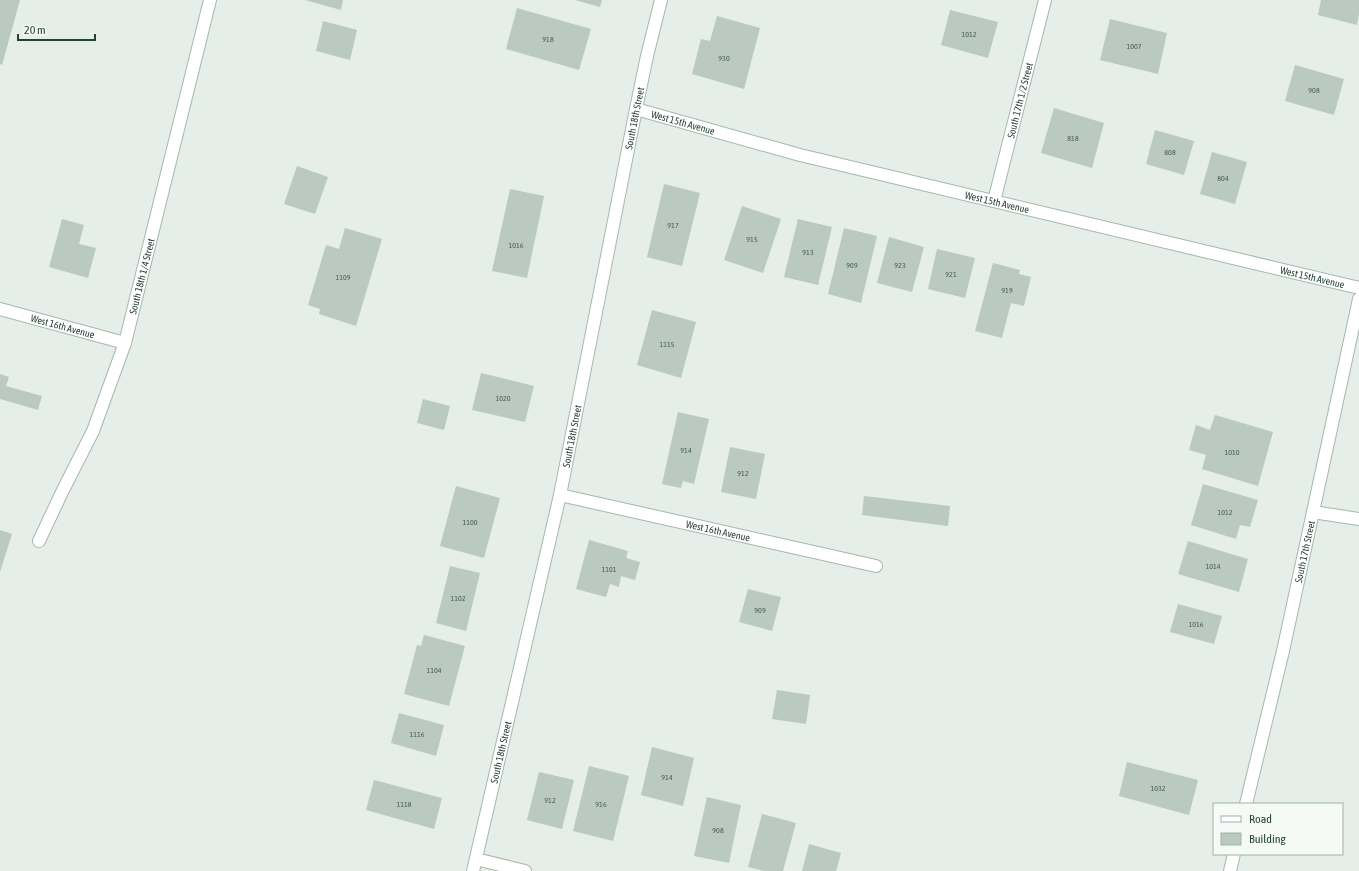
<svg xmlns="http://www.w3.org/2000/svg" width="1359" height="871" font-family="'Asap Condensed',sans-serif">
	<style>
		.building { fill: #bac9c1 }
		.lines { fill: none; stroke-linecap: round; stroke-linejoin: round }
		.street-casing { stroke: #a7b7ae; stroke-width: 14 }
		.street { stroke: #fff; stroke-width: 12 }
		.labels { text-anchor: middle; stroke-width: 3; stroke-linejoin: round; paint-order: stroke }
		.number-label { font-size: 8px; fill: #496357 }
		.street-label { font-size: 10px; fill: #234134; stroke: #f6faf7 }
	</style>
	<rect width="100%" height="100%" fill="#e5eee8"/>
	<g class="building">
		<path d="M0 0H20L2 65 0 64Z"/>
		<path d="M305 0H343L341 10Z"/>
		<path d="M575 0H602L600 7Z"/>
		<path d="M1321 0H1359V14L1357 25 1318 15Z"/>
		<path d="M517 8 591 29 579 70 506 49Z"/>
		<path d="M950 10 998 22 988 58 941 45Z"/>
		<path d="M717 16 760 28 744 89 692 74 701 39 710 41Z"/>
		<path d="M1110 19 1167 33 1158 74 1100 60Z"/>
		<path d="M323 21 357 30 350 60 316 51Z"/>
		<path d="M1295 65 1344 79 1334 115 1285 101Z"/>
		<path d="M1054 108 1104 123 1092 168 1041 153Z"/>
		<path d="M1155 130 1194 141 1184 175 1146 164Z"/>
		<path d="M1212 152 1247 162 1235 204 1200 194Z"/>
		<path d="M297 166 328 177 315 214 284 204Z"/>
		<path d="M664 184 700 193 682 266 647 257Z"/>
		<path d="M510 189 544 196 527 278 492 271Z"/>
		<path d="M742 206 781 219 763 273 724 260Z"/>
		<path d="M62 219 84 225 79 244 96 248 88 278 49 267Z"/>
		<path d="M798 219 832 227 818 285 784 277Z"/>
		<path d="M345 228 382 239 356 326 319 314 320 309 308 305 326 245 339 249Z"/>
		<path d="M844 228 877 236 861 303 828 294Z"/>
		<path d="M889 237 924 247 912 292 877 283Z"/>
		<path d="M937 249 975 258 965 298 928 289Z"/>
		<path d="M993 263 1020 270 1019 274 1031 277 1024 306 1011 303 1002 338 975 331Z"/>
		<path d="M652 310 696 322 681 378 637 365Z"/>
		<path d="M481 373 534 386 525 422 472 410Z"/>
		<path d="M0 374 9 377 6 386 42 396 38 410 0 399Z"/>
		<path d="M423 399 450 406 444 430 417 423Z"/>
		<path d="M678 412 709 419 694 484 683 481 681 488 662 484Z"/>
		<path d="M1215 415 1273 432 1258 486 1202 469 1206 455 1189 450 1196 425 1210 430Z"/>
		<path d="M730 447 765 454 756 499 721 492Z"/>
		<path d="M1203 484 1258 500 1250 527 1240 525 1236 539 1191 525Z"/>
		<path d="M456 486 500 498 484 558 440 546Z"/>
		<path d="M864 496 950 506 948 526 862 515Z"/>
		<path d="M0 530 12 534 0 572Z"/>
		<path d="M589 540 628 551 626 558 640 562 635 580 621 576 619 587 610 584 606 597 576 589Z"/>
		<path d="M1188 541 1248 559 1239 592 1178 574Z"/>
		<path d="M450 566 480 573 466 631 436 623Z"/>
		<path d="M748 589 781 597 772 631 739 622Z"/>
		<path d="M1178 604 1222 616 1214 644 1170 632Z"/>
		<path d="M424 635 465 646 449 706 404 694 417 645 421 646Z"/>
		<path d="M777 690 810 695 806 724 772 719Z"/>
		<path d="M399 713 444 725 436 756 391 743Z"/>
		<path d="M652 747 694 758 683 806 641 795Z"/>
		<path d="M1127 762 1198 780 1189 815 1119 796Z"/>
		<path d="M589 766 629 776 613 841 573 831Z"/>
		<path d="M539 772 574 780 562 829 527 820Z"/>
		<path d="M374 780 442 798 434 829 366 810Z"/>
		<path d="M707 797 741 805 729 863 694 856Z"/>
		<path d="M762 814 796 823 783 871H764L748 867Z"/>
		<path d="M809 844 841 853 836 871H802Z"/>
	</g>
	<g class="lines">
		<defs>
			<g id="street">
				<path id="s1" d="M636 109 800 155 1359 288"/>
				<path id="s2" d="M994 201 1045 0"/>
				<path id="s3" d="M0 309 125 343"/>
				<path id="s4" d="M560 495 876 566"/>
				<path d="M1313 512 1359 519"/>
				<path id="s5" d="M39 541 63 490 93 431 125 343 210 0"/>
				<path id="s6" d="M1246 804 1283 651 1359 299"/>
				<path d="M476 859 525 871"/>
				<path id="s7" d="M473 871 560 495 636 109 647 56 661 0"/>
				<path d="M1230 871 1234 854"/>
			</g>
		</defs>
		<use href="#street" class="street-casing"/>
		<use href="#street" class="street"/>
	</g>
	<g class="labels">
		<g class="number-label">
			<text x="969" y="37">1012</text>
			<text x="548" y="42">918</text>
			<text x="1134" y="49">1007</text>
			<text x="724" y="61">930</text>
			<text x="1314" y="93">908</text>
			<text x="1073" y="141">818</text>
			<text x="1170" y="155">808</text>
			<text x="1223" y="181">804</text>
			<text x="673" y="228">917</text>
			<text x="752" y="242">915</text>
			<text x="516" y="248">1016</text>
			<text x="808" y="255">913</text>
			<text x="852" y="268">909</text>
			<text x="900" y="268">923</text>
			<text x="951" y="277">921</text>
			<text x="343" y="280">1109</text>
			<text x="1007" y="293">919</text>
			<text x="667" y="347">1115</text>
			<text x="503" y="401">1020</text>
			<text x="686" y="453">914</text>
			<text x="1232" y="455">1010</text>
			<text x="743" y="476">912</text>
			<text x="1225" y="515">1012</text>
			<text x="470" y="525">1100</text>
			<text x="1213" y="569">1014</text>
			<text x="609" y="572">1101</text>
			<text x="458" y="601">1102</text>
			<text x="760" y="613">909</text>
			<text x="1196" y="627">1016</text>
			<text x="434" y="673">1104</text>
			<text x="417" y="737">1116</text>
			<text x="667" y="780">914</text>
			<text x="1158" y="791">1032</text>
			<text x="550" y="803">912</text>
			<text x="404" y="807">1118</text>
			<text x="601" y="807">916</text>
			<text x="718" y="833">908</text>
		</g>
		<g class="street-label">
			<text dy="4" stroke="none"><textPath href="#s2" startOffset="104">South 17th 1/2 Street</textPath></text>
			<text dy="4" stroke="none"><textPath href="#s7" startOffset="770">South 18th Street</textPath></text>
			<text dy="4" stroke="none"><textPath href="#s1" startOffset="49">West 15th Avenue</textPath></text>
			<text dy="4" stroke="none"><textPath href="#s1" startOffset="373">West 15th Avenue</textPath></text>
			<text dy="4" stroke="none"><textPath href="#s5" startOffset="285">South 18th 1/4 Street</textPath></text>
			<text dy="4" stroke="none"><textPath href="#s1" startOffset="697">West 15th Avenue</textPath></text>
			<text dy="4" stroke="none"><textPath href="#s3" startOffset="65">West 16th Avenue</textPath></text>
			<text dy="4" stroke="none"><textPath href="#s7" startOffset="446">South 18th Street</textPath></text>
			<text dy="4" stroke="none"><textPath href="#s4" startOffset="162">West 16th Avenue</textPath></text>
			<text dy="4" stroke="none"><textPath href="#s6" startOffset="259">South 17th Street</textPath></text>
			<text dy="4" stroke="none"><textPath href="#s7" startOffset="122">South 18th Street</textPath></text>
		</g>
	</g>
	<rect x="1213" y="803" width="130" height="52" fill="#f6faf7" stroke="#a2b0a9"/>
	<rect x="1221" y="816" width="20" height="6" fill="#ffffff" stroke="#a2b0a9"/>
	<text x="1249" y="823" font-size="12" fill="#234134">Road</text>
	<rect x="1221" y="833" width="20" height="12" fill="#bac9c1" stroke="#a2b0a9"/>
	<text x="1249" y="843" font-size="12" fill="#234134">Building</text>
	<path d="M18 34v6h77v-6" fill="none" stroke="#234134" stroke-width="2"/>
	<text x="24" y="34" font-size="12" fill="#234134" stroke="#f6faf7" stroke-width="3" paint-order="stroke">20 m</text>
</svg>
